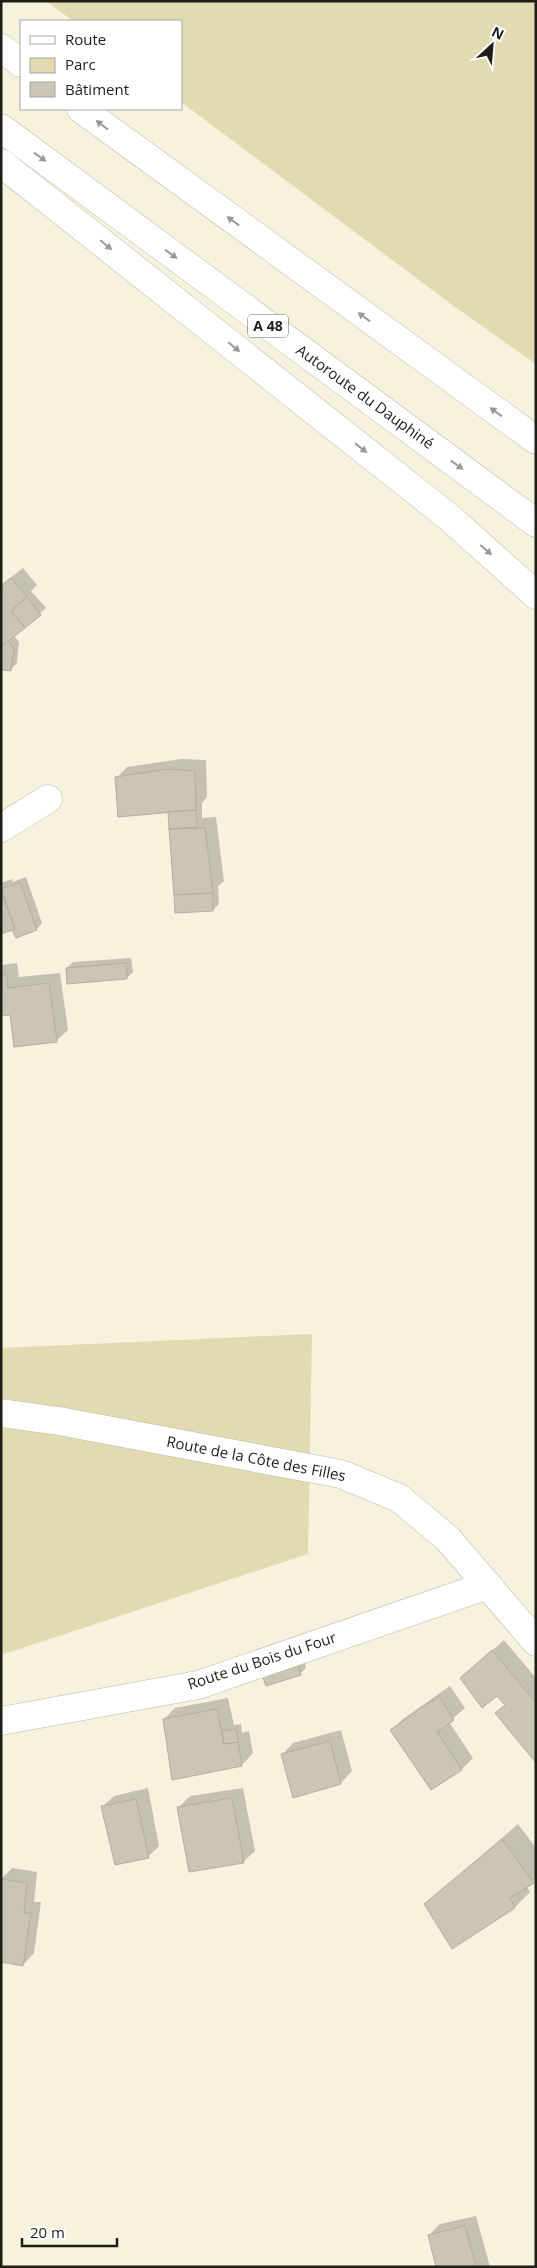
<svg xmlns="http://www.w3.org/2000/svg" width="537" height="2268" font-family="'Open Sans',sans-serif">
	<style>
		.green { fill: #e2dab0 }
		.shadow { fill: #0003 }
		.building { fill: #cac6b3; stroke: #b2af9c }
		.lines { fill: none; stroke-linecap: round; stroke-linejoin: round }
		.minor-casing { stroke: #bdb9a6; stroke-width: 29 }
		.highway-casing { stroke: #bdb9a6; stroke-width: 29 }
		.minor { stroke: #fff; stroke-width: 28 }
		.highway { stroke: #fff; stroke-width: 28 }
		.oneway { fill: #9a9996 }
		.labels { text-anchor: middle; stroke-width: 5; stroke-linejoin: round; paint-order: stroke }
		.shield { fill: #fff; stroke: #62615c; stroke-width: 1 }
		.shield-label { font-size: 14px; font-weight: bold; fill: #1e1d16 }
		.street-label { font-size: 15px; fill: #1e1d16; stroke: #fff }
	</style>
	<rect width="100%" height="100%" fill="#f6f2de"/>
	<g class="green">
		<path d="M46 1H536V364L455 307 181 102V21H73Z"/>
		<path d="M312 1334 308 1554 1 1655V1348Z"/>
	</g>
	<g class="shadow">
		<path d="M23 568 37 585 31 591 46 608 14 636 19 642 17 663 11 669 1 649 10 642 8 640 1 646V585Z"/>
		<path d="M181 759 206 760 207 797 202 803V818L216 817 224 881 218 886 219 904 213 910 175 895 169 813 116 778 127 767Z"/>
		<path d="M26 877 42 923 37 929 16 936 13 928 1 932V883L12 879 13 882Z"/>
		<path d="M131 958 133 972 127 978 68 982 67 968 73 962Z"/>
		<path d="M17 963 19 977 60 973 68 1030 56 1041 11 1013 1 1015V965Z"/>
		<path d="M504 1640 536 1678V1761L497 1713 506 1704 473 1667Z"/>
		<path d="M304 1658 306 1668 300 1674 267 1685Z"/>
		<path d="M450 1686 465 1708 449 1722 473 1758 462 1769 392 1730 403 1719Z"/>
		<path d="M228 1698 234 1725 241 1724 242 1733 249 1731 253 1753 242 1765 164 1719 175 1708Z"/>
		<path d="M341 1730 352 1771 341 1783 294 1796 282 1755 293 1743Z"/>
		<path d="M148 1788 159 1846 148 1857 102 1807 114 1796Z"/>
		<path d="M243 1788 255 1851 243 1862 178 1808 190 1796Z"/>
		<path d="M518 1824 536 1848V1879L527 1886 530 1892 515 1907 452 1947 425 1905Z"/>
		<path d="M12 1868 37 1872 34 1902H41L34 1953 23 1965 1 1961V1879Z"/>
		<path d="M476 2216 490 2267H437L429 2235 440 2224Z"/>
	</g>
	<g class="building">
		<path d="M11 578 27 597 11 611 25 628 1 647V586Z"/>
		<path d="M27 597 41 615 25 628 11 611Z"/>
		<path d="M8 641 14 648 11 671 1 670V647Z"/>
		<path d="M169 769 195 771 196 810 118 817 115 777Z"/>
		<path d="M196 810 197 827 169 829 168 812Z"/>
		<path d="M205 828 213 893 174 895 169 829Z"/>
		<path d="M20 882 37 930 16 938 12 930 15 929 1 889Z"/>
		<path d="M1 891 15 929 1 934Z"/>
		<path d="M213 893V911L175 913 174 895Z"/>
		<path d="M126 963 127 979 67 984 66 968Z"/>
		<path d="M1 974H6L8 988 49 983 57 1042 14 1047 10 1015 1 1016Z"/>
		<path d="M492 1650 536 1703V1763L495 1713 505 1705 497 1696 482 1708 460 1678Z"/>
		<path d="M298 1663 301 1675 266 1686 262 1675Z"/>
		<path d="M439 1696 454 1720 437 1732 462 1770 431 1790 390 1730Z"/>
		<path d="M217 1709 224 1744 238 1742 242 1766 172 1780 163 1719Z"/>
		<path d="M236 1729 238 1742 224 1744 222 1731Z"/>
		<path d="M330 1741 341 1784 293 1798 281 1754Z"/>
		<path d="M232 1798 244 1863 189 1872 177 1807Z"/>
		<path d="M136 1799 149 1858 115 1865 101 1806Z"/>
		<path d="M502 1839 534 1883 510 1898 515 1908 452 1949 424 1904Z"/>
		<path d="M1 1879 27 1883 24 1913H31L23 1966 1 1962Z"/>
		<path d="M465 2226 476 2267H436L428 2235Z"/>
	</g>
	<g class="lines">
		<defs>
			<g id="minor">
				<path d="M1 828 48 799"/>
				<path d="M1 1413 59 1421 341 1474 399 1498 448 1539 536 1642"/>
				<path d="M1 1721 198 1685 488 1585"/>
			</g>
			<g id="highway">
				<path d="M1 48 21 63"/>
				<path d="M81 109 536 440"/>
				<path d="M1 128 536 523"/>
				<path d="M1 163 450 518 536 595"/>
			</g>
		</defs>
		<use href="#minor" class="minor-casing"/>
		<use href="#highway" class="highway-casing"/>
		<use href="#minor" class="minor"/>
		<use href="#highway" class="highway"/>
	</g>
	<defs><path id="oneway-solid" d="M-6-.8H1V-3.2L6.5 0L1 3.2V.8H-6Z" transform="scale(1.25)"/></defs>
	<g class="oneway">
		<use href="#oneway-solid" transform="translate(102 125) rotate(-143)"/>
		<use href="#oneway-solid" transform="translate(40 157) rotate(36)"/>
		<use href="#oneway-solid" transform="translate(233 221) rotate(-144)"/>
		<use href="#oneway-solid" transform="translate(106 245) rotate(39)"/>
		<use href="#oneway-solid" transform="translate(171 254) rotate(36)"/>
		<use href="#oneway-solid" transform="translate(364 317) rotate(-144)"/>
		<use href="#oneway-solid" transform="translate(234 347) rotate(39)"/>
		<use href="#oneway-solid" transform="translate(496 412) rotate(-144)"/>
		<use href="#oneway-solid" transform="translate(361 448) rotate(38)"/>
		<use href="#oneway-solid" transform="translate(457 465) rotate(36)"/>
		<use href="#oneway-solid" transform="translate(486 550) rotate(41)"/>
	</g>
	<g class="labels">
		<rect class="shield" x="248" y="314.5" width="40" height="23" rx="4"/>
		<g class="shield-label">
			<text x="268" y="331">A 48</text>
		</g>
		<g class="street-label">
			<text transform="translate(365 397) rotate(36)" y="5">Autoroute du Dauphiné</text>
			<text transform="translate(256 1459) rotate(11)" y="5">Route de la Côte des Filles</text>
			<text transform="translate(262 1661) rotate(-18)" y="5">Route du Bois du Four</text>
		</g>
	</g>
	<rect width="537" height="2268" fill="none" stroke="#1e1d16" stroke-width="5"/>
	<rect x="20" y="20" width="162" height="90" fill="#ffffff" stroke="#a5a5a2"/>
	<rect x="30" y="36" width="25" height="8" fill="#ffffff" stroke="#a5a5a2"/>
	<text x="65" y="45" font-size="15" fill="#1e1d16">Route</text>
	<rect x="30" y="58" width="25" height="15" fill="#e2dab0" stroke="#a5a5a2"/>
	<text x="65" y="70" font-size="15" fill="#1e1d16">Parc</text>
	<rect x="30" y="82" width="25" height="15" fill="#cac6b3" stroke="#a5a5a2"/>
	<text x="65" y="95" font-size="15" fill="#1e1d16">Bâtiment</text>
	<g transform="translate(492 45) rotate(26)" stroke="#ffffff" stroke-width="4" paint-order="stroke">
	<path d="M0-4L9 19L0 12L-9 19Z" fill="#1e1d16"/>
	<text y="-8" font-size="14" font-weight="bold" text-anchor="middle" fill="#1e1d16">N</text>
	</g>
	<path d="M22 2238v8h95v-8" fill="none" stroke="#1e1d16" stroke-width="2.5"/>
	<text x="30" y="2238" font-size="15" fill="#1e1d16" stroke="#ffffff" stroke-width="4" paint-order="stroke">20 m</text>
</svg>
